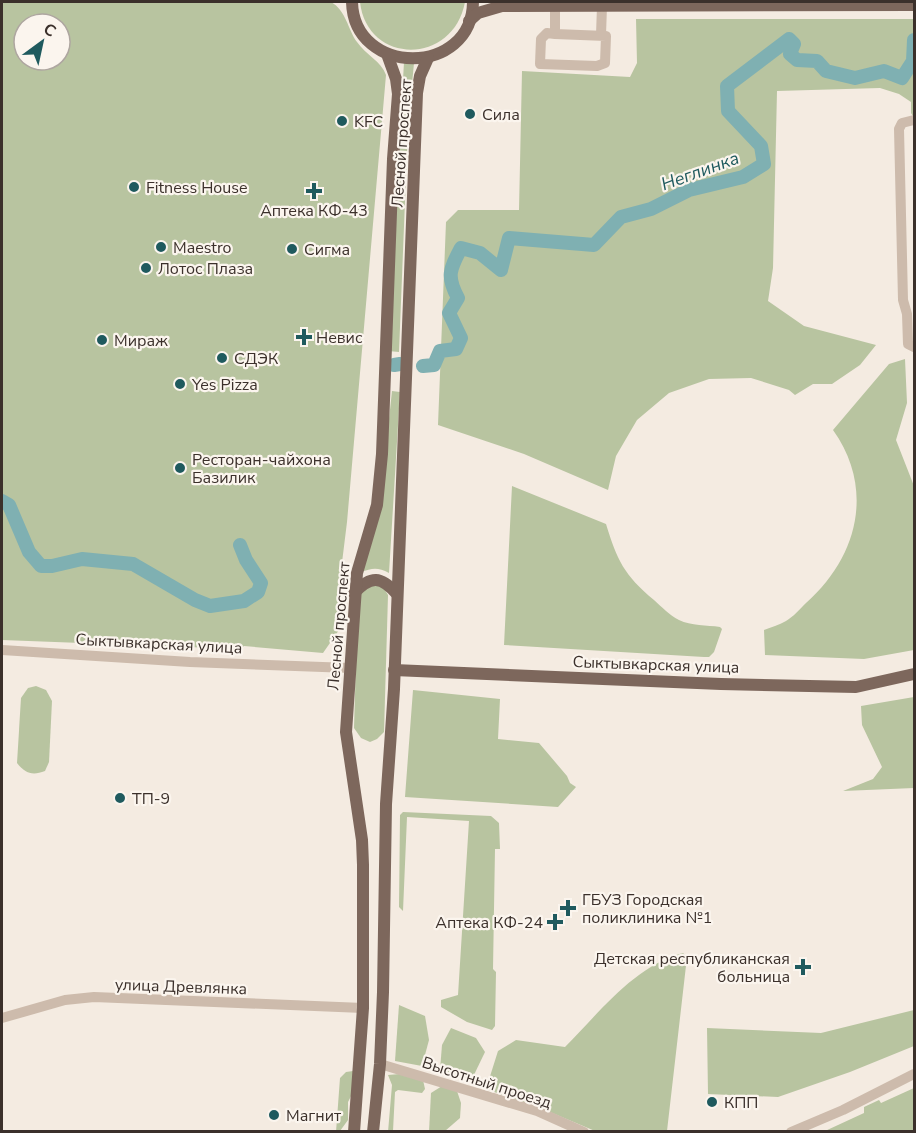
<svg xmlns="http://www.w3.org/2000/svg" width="916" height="1133" font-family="'Nunito Sans',sans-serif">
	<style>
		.green { fill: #b8c4a0; fill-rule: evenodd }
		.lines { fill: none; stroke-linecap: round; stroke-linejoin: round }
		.river { stroke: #7fb0b2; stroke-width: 14 }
		.minor { stroke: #cdbbac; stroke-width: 10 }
		.major { stroke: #7d675c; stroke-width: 12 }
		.poi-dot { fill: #1f5a5e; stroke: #fbf5ee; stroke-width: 2 }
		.labels { text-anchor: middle; stroke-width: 4.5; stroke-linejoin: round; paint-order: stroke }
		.poi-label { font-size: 16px; fill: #3b302b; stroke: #fbf5ee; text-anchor: start }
		.street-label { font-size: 16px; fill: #3b302b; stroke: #fbf5ee }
		.water-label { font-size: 18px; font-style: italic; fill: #1f5a5e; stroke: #fbf5ee }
	</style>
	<rect width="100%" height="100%" fill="#f4ebe1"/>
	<g class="green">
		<path d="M2 2H331C346 10 348 30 357 42 366 55 381 61 386 75L347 522 338 595 339 630 323 653 244 646 240 649 2 640ZM24 24H60V60H24Z"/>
		<path d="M360 2H465C453 66 367 65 360 2Z"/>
		<path d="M636 19H914V118L911 113V102L899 94 880 88 777 91 773 268 768 301 804 326 876 345 860 365 832 384H813L795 395 789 390 751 378 709 379 669 393 637 420 616 456 608 490 524 454 438 425 446 222 458 210H519L522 71 630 77 637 63Z"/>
		<path d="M404 62 414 63 408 126 399 352 388 351Z"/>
		<path d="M905 359 907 403 896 440 914 486V650L864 659 765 655 764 630C771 627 779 625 786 621 793 617 800 609 806 603 858 557 875 489 833 430L889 364Z"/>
		<path d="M392 391 400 392 389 573C378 567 372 568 361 572L380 503Z"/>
		<path d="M512 486 606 524C617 560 624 575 654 600 662 607 669 615 679 620 691 626 707 625 720 627L722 629 714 652 709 657H704L504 645Z"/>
		<path d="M366 583 381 584 388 595 384 732 377 739 370 742 361 738 354 728 358 593Z"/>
		<path d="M36 686 46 690 52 701 49 762 45 771C32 776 25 773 17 763L21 698 28 688Z"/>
		<path d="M413 690 500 699 498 739 539 743 567 776 570 783 576 787 558 807 405 797Z"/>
		<path d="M914 697V788L843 791 873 779 882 767 862 725 861 706Z"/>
		<path d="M403 812 491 816 499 823 500 849H495L493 969 496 972 495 1026 492 1030 467 1022 441 1007V1000L458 995 469 821 407 817 403 911 399 907 400 815Z"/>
		<path d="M683 953 687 957 667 1131H595L538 1107 539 1099 527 1095 524 1103 486 1089 498 1051 516 1040 565 1047C600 1012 634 966 683 953Z"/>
		<path d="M399 1005 425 1016 429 1040 422 1066 395 1061Z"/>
		<path d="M914 1010V1046L850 1072 778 1097 708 1094 707 1028 821 1033Z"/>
		<path d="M451 1028 476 1038 485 1052 471 1081 440 1070 442 1045Z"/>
		<path d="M353 1071V1092L348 1102V1120L340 1131 336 1132 340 1078 346 1072Z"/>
		<path d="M400 1074 423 1080 425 1089 422 1093 398 1090 395 1092 393 1131 388 1132 392 1085 388 1075Z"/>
		<path d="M442 1086 457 1091 461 1103 460 1118 445 1131 429 1132 431 1093Z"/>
		<path d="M914 1088V1131H825L864 1113V1107L879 1100 881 1103Z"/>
	</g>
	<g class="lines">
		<g class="river">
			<path d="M394 365 400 364"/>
			<path d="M423 366 434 365 440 351 456 349 461 338 449 313 458 298C446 276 450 269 461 248L480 253 501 270 509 238 594 245 621 217 651 209 689 190 743 177 764 164 761 146 728 111 727 86 789 39 794 44 790 54 797 60 817 61 826 71 855 78 884 71 902 78 913 61 914 40"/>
			<path d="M2 501 9 505 29 552 41 566H52L82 559 133 564 195 600 210 606 244 601 258 592 261 583 246 560 240 545"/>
		</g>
		<g class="minor">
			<path d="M555 34 547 33 541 39 540 64 597 66 605 63 606 36 555 34V6"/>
			<path d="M601 35 602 6"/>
			<path d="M914 120 902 123 899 129 903 300 907 314 908 344 914 347"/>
			<path d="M2 650 190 662 350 668"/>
			<path d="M2 1018 65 1000 94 997 363 1008"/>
			<path d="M380 1064 537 1111 584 1132"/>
			<path d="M791 1132 843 1110 914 1074"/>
		</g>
		<g class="major">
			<path d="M352 2C354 77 472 77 473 2"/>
			<path d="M469 21 478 13 502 6 914 5"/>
			<path d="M354 593C371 575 381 576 397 594"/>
			<path d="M394 670 721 684 856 687 914 674"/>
			<path d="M354 1132 363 1008V865L362 840 346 732 357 573 377 505 382 454 393 159 398 94 396 79 387 54"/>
			<path d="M373 1132 380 1064 383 992 386 804 394 689 417 93 420 76 428 58"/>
		</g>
	</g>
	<g class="poi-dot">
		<circle cx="470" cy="114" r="6"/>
		<circle cx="342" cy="121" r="6"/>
		<circle cx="134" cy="187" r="6"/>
		<path d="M311 182h6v6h6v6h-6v6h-6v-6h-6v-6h6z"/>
		<circle cx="161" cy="247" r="6"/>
		<circle cx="292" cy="249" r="6"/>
		<circle cx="146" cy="268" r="6"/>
		<path d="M301 328h6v6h6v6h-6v6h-6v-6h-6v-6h6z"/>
		<circle cx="102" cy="340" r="6"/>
		<circle cx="222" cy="358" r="6"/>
		<circle cx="180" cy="384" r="6"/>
		<circle cx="180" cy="468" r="6"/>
		<circle cx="120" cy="798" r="6"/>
		<path d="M565 899h6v6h6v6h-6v6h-6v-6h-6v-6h6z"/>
		<path d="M552 913h6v6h6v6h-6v6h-6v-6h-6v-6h6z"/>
		<path d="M800 958h6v6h6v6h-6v6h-6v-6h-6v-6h6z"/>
		<circle cx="712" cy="1102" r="6"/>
		<circle cx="274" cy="1115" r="6"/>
	</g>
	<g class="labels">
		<g class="poi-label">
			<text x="482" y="120">Сила</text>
			<text x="354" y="127">KFC</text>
			<text x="146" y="193">Fitness House</text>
			<text x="314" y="216" text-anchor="middle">Аптека КФ-43</text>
			<text x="173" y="253">Maestro</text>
			<text x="304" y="255">Сигма</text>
			<text x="158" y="274">Лотос Плаза</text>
			<text x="316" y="343">Невис</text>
			<text x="114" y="346">Мираж</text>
			<text x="234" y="364">СДЭК</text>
			<text x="192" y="390">Yes Pizza</text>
			<text x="192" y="465">Ресторан-чайхона<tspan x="192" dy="18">Базилик</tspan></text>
			<text x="132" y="804">ТП-9</text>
			<text x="582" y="905">ГБУЗ Городская<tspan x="582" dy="18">поликлиника №1</tspan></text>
			<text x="543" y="928" text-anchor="end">Аптека КФ-24</text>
			<text x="790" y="964" text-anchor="end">Детская республиканская<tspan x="790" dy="18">больница</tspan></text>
			<text x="724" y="1108">КПП</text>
			<text x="286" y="1121">Магнит</text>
		</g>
		<g class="street-label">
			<text transform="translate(401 143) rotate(-86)" y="6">Лесной проспект</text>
			<text transform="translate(338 626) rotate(-85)" y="6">Лесной проспект</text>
			<text transform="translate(159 643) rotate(3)" y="6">Сыктывкарская улица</text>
			<text transform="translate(656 664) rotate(2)" y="6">Сыктывкарская улица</text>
			<text transform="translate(181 986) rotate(2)" y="6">улица Древлянка</text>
			<text transform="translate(487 1082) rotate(18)" y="6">Высотный проезд</text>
		</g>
		<g class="water-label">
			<text transform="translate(700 171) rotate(-20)" y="6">Неглинка</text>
		</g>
	</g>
	<rect width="916" height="1133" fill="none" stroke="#3b302b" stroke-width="6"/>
	<g transform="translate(42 42) rotate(33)"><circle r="28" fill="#fbf5ee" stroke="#aea6a0" stroke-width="1.5"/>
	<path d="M0-4.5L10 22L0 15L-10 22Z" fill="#1f5a5e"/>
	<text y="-9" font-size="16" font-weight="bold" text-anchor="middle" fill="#3b302b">С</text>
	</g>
</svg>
